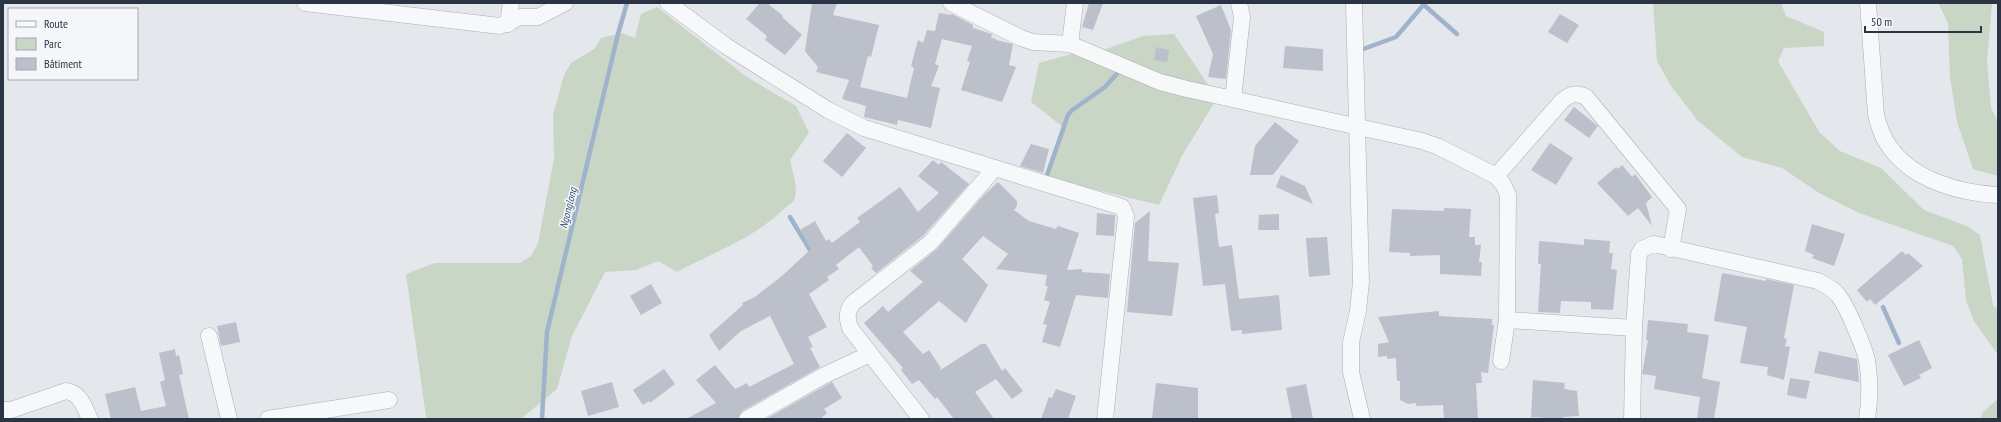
<svg xmlns="http://www.w3.org/2000/svg" width="2001" height="422" font-family="'PT Sans Narrow',sans-serif">
	<style>
		.green { fill: #c9d6c5 }
		.lines { fill: none; stroke-linecap: round; stroke-linejoin: round }
		.stream { stroke: #9fb4cc; stroke-width: 4.5 }
		.building { fill: #bbc0ca }
		.minor-casing { stroke: #a9aeb7; stroke-width: 17 }
		.minor { stroke: #f7f8fa; stroke-width: 16 }
		.labels { text-anchor: middle; stroke-width: 3; stroke-linejoin: round; paint-order: stroke }
		.water-label { font-size: 11px; font-style: italic; fill: #34527a; stroke: #f4f6f9 }
	</style>
	<rect width="100%" height="100%" fill="#e4e7ec"/>
	<g class="green">
		<path d="M1653 3H1781L1786 16 1824 32V46L1784 48 1778 61 1819 132 1840 151 1881 168 1924 210 1967 226 1980 235 1993 305 1998 310V355L1974 321 1966 300 1962 259 1953 246 1859 213 1819 193 1782 168 1742 157 1698 121 1671 86 1657 61Z"/>
		<path d="M1938 3H1992L1987 61 1991 108 1998 121V176L1973 169 1957 122 1950 77 1948 23Z"/>
		<path d="M657 7 747 77 796 106 809 133 790 160C792 171 799 188 794 200 792 203 788 206 785 208 755 238 714 252 677 272L658 261 636 270 605 272 572 336 557 389 521 419H430L426 417 406 274 435 263H520L531 256 538 243 554 159 553 115 564 75 571 63 594 49 601 38 622 33 635 38 641 14Z"/>
		<path d="M1174 34 1217 98 1182 156 1159 205 1048 178 1063 127 1031 102 1039 63 1075 53 1092 54 1143 36Z"/>
		<path d="M1998 399V419H1980L1983 412Z"/>
	</g>
	<g class="lines">
		<g class="stream">
			<path d="M1424 5 1457 34"/>
			<path d="M1358 51 1396 37 1425 3"/>
			<path d="M1045 181 1068 115 1071 111 1105 87 1121 69"/>
			<path d="M790 217 810 250"/>
			<path d="M1883 307 1899 343"/>
			<path d="M542 419 547 332 618 34 627 3"/>
		</g>
	</g>
	<g class="building">
		<path d="M760 3H767L783 16 782 17 802 35 785 55 765 40 767 36 746 19Z"/>
		<path d="M812 3H837L833 15 879 25 871 57 868 56 860 87 907 98 914 68 911 66 918 40 923 43 927 30 935 31 939 13 951 15 952 14 973 25V28L992 34 991 38 996 39V40L1013 44 1009 65 1016 67 1002 102 961 90 970 62 967 61 972 46 942 39 935 64 939 66 931 86 940 88 931 128 898 120 897 125 864 117 866 106 842 99 849 80 816 72 818 67 805 51Z"/>
		<path d="M1089 3H1103L1093 30 1082 27Z"/>
		<path d="M1221 5 1231 30 1226 79 1208 77 1213 54 1196 16Z"/>
		<path d="M1560 14 1579 25 1567 43 1548 32Z"/>
		<path d="M1285 46 1323 49V71L1283 68Z"/>
		<path d="M1156 47 1169 50 1167 62 1154 60Z"/>
		<path d="M1574 107 1598 126 1589 138 1564 120Z"/>
		<path d="M1275 122 1299 141 1273 175H1250L1255 146Z"/>
		<path d="M847 133 866 148 842 177 823 161Z"/>
		<path d="M1550 143 1573 158 1556 185 1531 170Z"/>
		<path d="M1031 144 1049 149 1043 173 1020 166Z"/>
		<path d="M933 160 939 165 941 162 969 184 923 236 876 273 871 268 873 266 859 247 836 265 839 269 827 277 829 280 809 294 827 327 808 337 813 347 810 348 820 367 742 411 738 419H686L716 403 696 380 715 365 735 389 747 383 749 387 794 364 770 316 741 331 719 351 709 335 743 305 742 303 755 297 783 275 811 249 800 230 815 221 826 241 829 239 832 243 860 222 857 218 900 187 918 212 939 193 918 176Z"/>
		<path d="M1622 165 1632 177 1635 174 1652 197 1646 203 1652 226 1638 208 1628 216 1597 183 1616 167 1618 169Z"/>
		<path d="M1281 175 1305 186 1313 204 1276 187Z"/>
		<path d="M998 182 1017 201V206L1014 210 1029 221 1056 229 1058 226 1079 233 1067 270 1082 269V272L1110 274 1108 298 1076 295 1060 347 1042 342 1047 325 1043 324 1050 302 1044 300 1048 286H1045L1047 275 996 269 1008 254 983 236 962 259 988 285 966 323 939 301 903 332 923 354 929 350 941 368 939 371 981 344H986L1002 371 1005 368 1023 391 1012 399 996 379 975 392 994 419H954L937 397 935 399 919 380 912 384 901 370 903 368 864 323 883 306 888 312 923 282 910 271 937 249 983 196Z"/>
		<path d="M1217 195 1219 213 1215 214 1219 247 1232 245 1239 299 1279 295 1282 330 1242 334V330L1231 331 1225 284 1203 286 1193 198Z"/>
		<path d="M1444 208 1471 209 1469 237H1475V245H1481L1479 262H1482L1481 276 1440 274V255L1410 256V253L1389 252 1392 209 1444 211Z"/>
		<path d="M1150 211 1148 261 1179 263 1172 316 1127 312 1135 223Z"/>
		<path d="M1097 213 1115 215 1114 236 1096 235Z"/>
		<path d="M1279 214V230H1258L1259 215Z"/>
		<path d="M1812 224 1845 234 1834 266 1812 258 1814 255 1805 251Z"/>
		<path d="M1327 237 1330 275 1309 277 1306 238Z"/>
		<path d="M1584 239 1610 241 1609 253H1613L1611 269 1617 270 1613 310 1591 309V302L1561 301 1560 313 1538 312 1541 264H1538L1539 241 1584 245Z"/>
		<path d="M1902 251 1906 255 1908 253 1923 266 1875 305 1870 299 1867 302 1857 290Z"/>
		<path d="M1722 273 1766 281V279L1794 285 1784 338 1787 339 1785 346 1790 347 1784 380 1767 375 1768 367 1740 363 1747 327 1714 321Z"/>
		<path d="M651 284 662 303 641 315 630 296Z"/>
		<path d="M1439 311V316L1492 319V325H1494L1488 373 1481 372 1482 383H1476L1478 419H1444L1443 405 1416 406V403L1408 404 1400 400V381H1397L1396 358 1387 359V356L1378 357V344L1389 342 1378 317Z"/>
		<path d="M1648 320 1688 324 1687 332 1709 335 1702 378 1720 382 1714 419H1697L1700 397 1654 389 1656 376 1642 374 1648 340H1646Z"/>
		<path d="M236 322 240 342 221 346 217 326Z"/>
		<path d="M1919 340 1932 368 1919 375 1921 378 1904 386 1888 355Z"/>
		<path d="M175 349 176 356 179 355 183 374 179 375 189 419H111L105 394 135 387 141 411 166 406 160 382 165 380 159 353Z"/>
		<path d="M1819 351 1857 359 1859 382 1814 373Z"/>
		<path d="M664 369 675 384 650 403 649 401 643 405 633 390Z"/>
		<path d="M1790 378 1810 381 1806 399 1787 395Z"/>
		<path d="M1533 380 1565 383 1564 389 1577 391 1579 416 1563 417V419L1531 417Z"/>
		<path d="M612 382 619 407 588 416 581 391Z"/>
		<path d="M832 382 842 398 824 409 827 413 820 419H766Z"/>
		<path d="M1156 383 1198 388V419H1152Z"/>
		<path d="M1306 384 1313 419H1292L1286 388Z"/>
		<path d="M1056 389 1076 396 1068 419H1041L1049 397 1052 398Z"/>
	</g>
	<g class="lines">
		<defs>
			<g id="minor">
				<path d="M305 3 500 26 521 17H538L565 3"/>
				<path d="M668 3 726 46 828 110 864 128 1122 207 1126 216 1105 419"/>
				<path d="M951 3 1021 38 1033 42 1070 44 1160 82 1187 89 1422 141 1439 147 1496 176 1503 184 1508 195 1507 320 1501 361"/>
				<path d="M1354 3 1361 282 1358 311 1351 342V372L1362 419"/>
				<path d="M1868 3 1876 115C1879 126 1882 137 1889 146 1912 180 1959 193 1998 195"/>
				<path d="M508 24 511 3"/>
				<path d="M1070 44 1075 3"/>
				<path d="M1233 99 1242 17 1239 3"/>
				<path d="M1496 176 1562 101C1570 94 1576 92 1586 97L1678 209 1671 249"/>
				<path d="M1507 320 1634 328"/>
				<path d="M209 336 229 419"/>
				<path d="M3 410H11L66 391C81 393 84 407 90 419"/>
				<path d="M268 419 389 400"/>
				<path d="M747 419 823 376 870 354"/>
				<path d="M921 419 850 328C847 318 846 312 853 303L930 243 994 169"/>
				<path d="M1632 419 1634 328 1639 254 1642 249 1654 244 1818 281C1826 285 1833 289 1838 295 1847 306 1864 347 1867 360 1870 379 1870 400 1867 419"/>
			</g>
		</defs>
		<use href="#minor" class="minor-casing"/>
		<use href="#minor" class="minor"/>
	</g>
	<g class="labels">
		<g class="water-label">
			<text transform="translate(568 208) rotate(-76)" y="4">Ngonglong</text>
		</g>
	</g>
	<rect width="2001" height="422" fill="none" stroke="#2b3445" stroke-width="8"/>
	<rect x="8" y="8" width="130" height="72" fill="#f4f6f9" stroke="#a4a8b1"/>
	<rect x="16" y="21" width="20" height="6" fill="#f7f8fa" stroke="#a4a8b1"/>
	<text x="44" y="28" font-size="12" fill="#2b3445">Route</text>
	<rect x="16" y="38" width="20" height="12" fill="#c9d6c5" stroke="#a4a8b1"/>
	<text x="44" y="48" font-size="12" fill="#2b3445">Parc</text>
	<rect x="16" y="58" width="20" height="12" fill="#bbc0ca" stroke="#a4a8b1"/>
	<text x="44" y="68" font-size="12" fill="#2b3445">Bâtiment</text>
	<path d="M1865 26v6h116v-6" fill="none" stroke="#2b3445" stroke-width="2"/>
	<text x="1871" y="26" font-size="12" fill="#2b3445" stroke="#f4f6f9" stroke-width="3" paint-order="stroke">50 m</text>
</svg>
